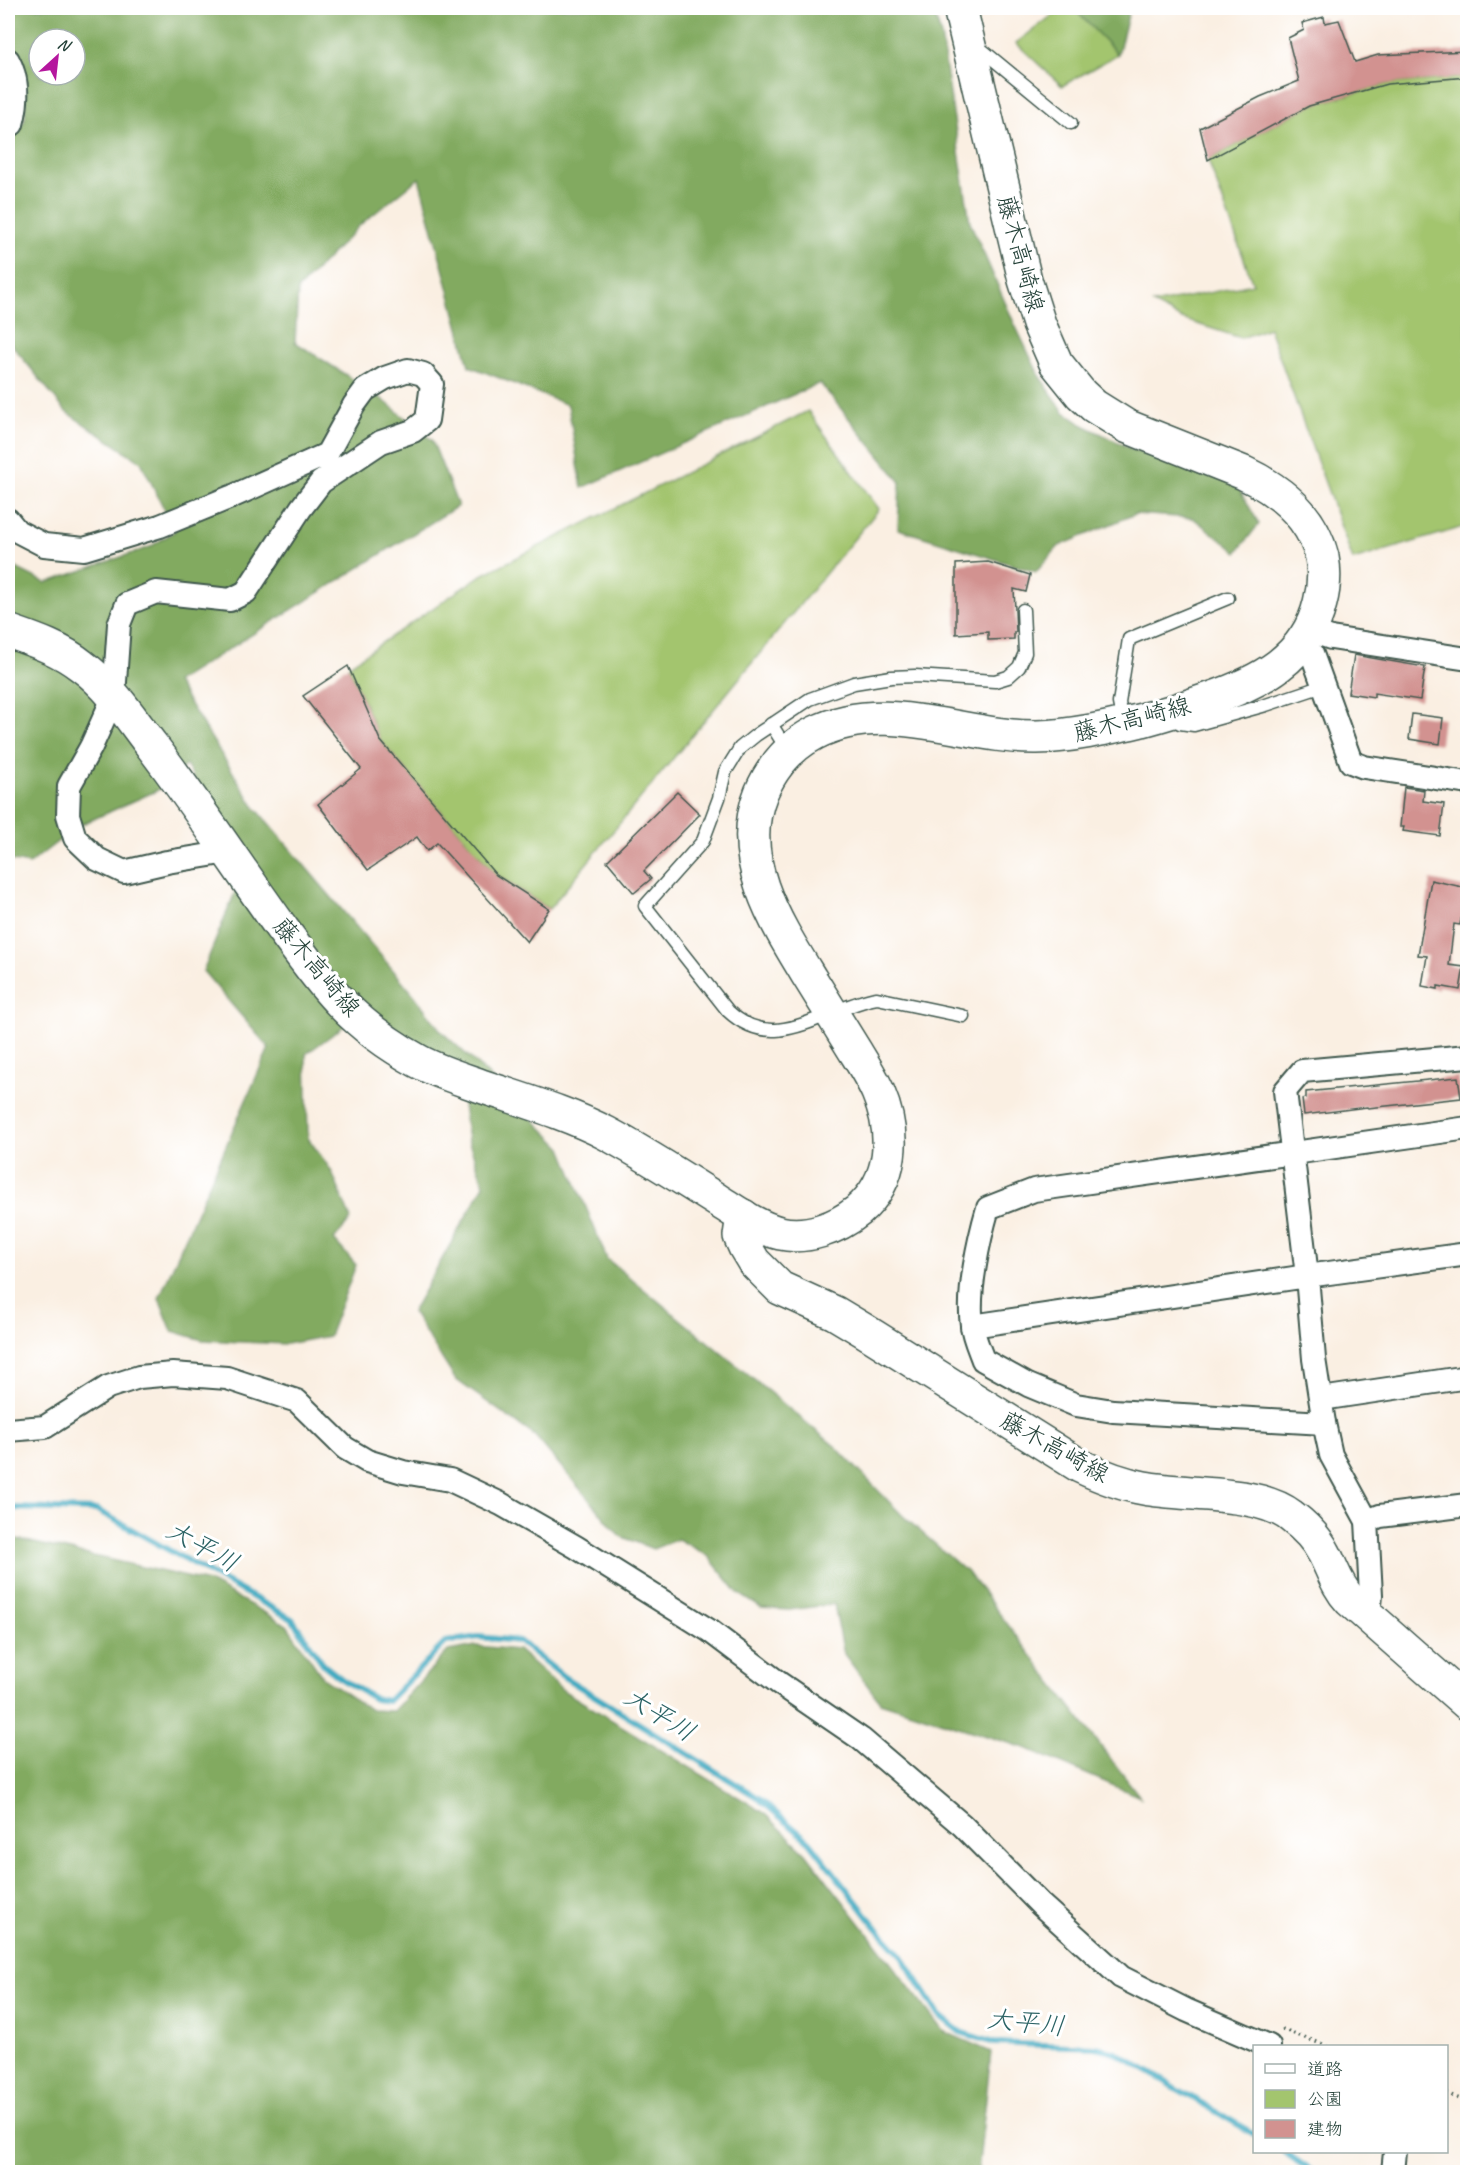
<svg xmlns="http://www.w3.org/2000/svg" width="1475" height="2180" font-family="Caveat,'Klee One',sans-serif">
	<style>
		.green { fill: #a3c56e; stroke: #618151; stroke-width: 1.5 }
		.forest { fill: #82aa61; stroke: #50744a; stroke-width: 1.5; fill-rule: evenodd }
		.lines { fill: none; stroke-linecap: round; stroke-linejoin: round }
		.stream { stroke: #41aac1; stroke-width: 6 }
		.building { fill: #d29290 }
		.service-casing { stroke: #40584e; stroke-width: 15 }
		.minor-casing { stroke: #40584e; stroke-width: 26 }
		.primary-casing { stroke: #40584e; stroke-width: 36 }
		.path { stroke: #40584e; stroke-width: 4; stroke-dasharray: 1.5 4.5; stroke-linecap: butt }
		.service { stroke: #fff; stroke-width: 12 }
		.minor { stroke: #fff; stroke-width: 22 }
		.primary { stroke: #fff; stroke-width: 33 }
		.labels { text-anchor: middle; stroke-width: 6; stroke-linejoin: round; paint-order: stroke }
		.street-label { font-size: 24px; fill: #1f3d34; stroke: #fff }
		.water-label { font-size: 26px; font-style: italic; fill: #2b6365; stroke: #fff }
	</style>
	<rect width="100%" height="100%" fill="#fff"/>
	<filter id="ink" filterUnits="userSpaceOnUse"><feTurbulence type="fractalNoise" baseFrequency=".0167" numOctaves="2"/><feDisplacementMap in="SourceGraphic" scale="12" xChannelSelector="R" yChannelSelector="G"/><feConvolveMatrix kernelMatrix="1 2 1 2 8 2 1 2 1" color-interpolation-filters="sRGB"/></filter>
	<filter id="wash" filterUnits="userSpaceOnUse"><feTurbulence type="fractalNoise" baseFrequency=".008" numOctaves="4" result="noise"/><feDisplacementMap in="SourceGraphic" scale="24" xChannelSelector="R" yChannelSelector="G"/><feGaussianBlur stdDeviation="1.35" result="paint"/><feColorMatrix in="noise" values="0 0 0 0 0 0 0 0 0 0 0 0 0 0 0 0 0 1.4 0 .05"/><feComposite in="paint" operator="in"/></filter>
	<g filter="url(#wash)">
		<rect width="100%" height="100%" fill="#faefe2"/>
		<g class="green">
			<path d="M1062 8H1073L1118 54 1062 86 1016 43Z"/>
			<path d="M1467 77V526L1353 560 1269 328 1241 338 1182 319 1153 304 1253 284 1208 160 1309 106 1387 84Z"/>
			<path d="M808 411 879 509 549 909 496 875 380 740 348 666 480 576Z"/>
		</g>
		<g class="forest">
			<path d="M8 8H933L941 36 970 222 1015 325 1040 377 1064 412 1083 425 1130 448 1237 485 1259 524 1237 552 1193 518 1135 514 1059 546 1036 572 898 529 900 481 820 383 582 488 568 405 469 366 419 178 360 225 298 289 295 342 377 395 432 440 458 506 176 682 254 806 415 996 441 1031 481 1068 562 1148 607 1259 836 1447 902 1515 969 1574 1140 1797 1028 1749 880 1702 844 1654 834 1604 789 1610 761 1608 738 1593 708 1556 678 1539 653 1549 620 1536 535 1436 455 1379 412 1312 484 1185 468 1140 458 1070 362 1013 306 1054 308 1138 331 1170 351 1219 334 1240 356 1265 329 1336 286 1344 202 1340 172 1331 159 1298 269 1048 203 971 246 865 186 765 158 790 78 826 29 864 8 860V564L46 583 150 547 175 531 141 462 66 412 8 340V149L25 119 26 79 8 39ZM39 39H75V75H39Z"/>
			<path d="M1073 8H1130L1118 54Z"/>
			<path d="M8 1537 209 1582 287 1625 323 1678 371 1710 393 1711 448 1651 476 1646 518 1650 564 1691 763 1812 806 1853 943 2031 991 2052 978 2172H8Z"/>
		</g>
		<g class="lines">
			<g class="stream">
				<path d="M8 1508 97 1510 292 1619 324 1665 343 1680 375 1699 388 1701 446 1642 478 1637 519 1641 564 1677 757 1797 810 1842 877 1928 899 1952 939 2015 960 2032 994 2043 1096 2047 1115 2052 1254 2134"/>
				<path d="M1284 2152 1313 2172"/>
			</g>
		</g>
		<g id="blocks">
			<g class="building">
				<path d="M1324 17 1325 23 1339 20 1355 62 1378 55 1467 51V77L1387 84 1309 106 1208 160 1200 128 1260 97 1299 81 1288 38 1304 30 1302 23Z"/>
				<path d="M988 562 1030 575 1026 592 1014 589 1016 632H1014V639L988 640V632L956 634V564Z"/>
				<path d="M1354 655 1425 667 1420 700 1374 693V697L1348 693Z"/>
				<path d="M348 666 380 740 496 875 549 909 527 942 437 843 427 851 417 837 368 870 318 804 361 769 303 696Z"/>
				<path d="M1412 714 1443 718 1440 744 1409 739Z"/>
				<path d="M1404 787 1424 790 1423 801 1444 804 1440 836 1403 831 1404 827H1400Z"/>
				<path d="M677 792 700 814 644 871 651 879 634 893 607 861Z"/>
				<path d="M1431 880 1467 888V921L1461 919 1460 925 1454 924 1449 965 1464 967 1460 990 1438 986V989L1422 986 1427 956 1418 955Z"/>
				<path d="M1458 1077 1461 1098 1368 1108 1367 1107 1304 1115 1302 1099 1306 1098V1092Z"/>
			</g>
		</g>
	</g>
	<g filter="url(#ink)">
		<use href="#blocks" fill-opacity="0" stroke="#40584e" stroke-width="1.5"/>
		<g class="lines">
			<defs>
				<g id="service">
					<path d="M976 45 1071 123"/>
					<path d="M1173 717 1180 723 1194 725 1266 705 1323 686"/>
					<path d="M1123 723 1119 703 1129 639 1228 598"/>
					<path d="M771 724 788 751"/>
					<path d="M963 1016 877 998C826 1006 777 1057 728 1011L645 906 703 841 719 798 725 772 740 748 756 735 810 699 854 683 891 677 915 676 995 681 1008 677 1019 667 1025 653 1023 610"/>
				</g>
				<g id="minor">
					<path d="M8 60C19 80 18 102 12 124L8 125"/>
					<path d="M8 520 17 531 44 545 84 549 160 526 231 497 327 454 354 405 365 390 385 378 408 370 423 374 432 384 427 420 413 431 381 442 321 482 301 508 246 592 230 600 156 592 127 604 119 624 114 696 91 747 69 786 68 815 75 838 97 859 124 872 167 862 228 852"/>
					<path d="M1311 631 1331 638 1468 659"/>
					<path d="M1303 644 1312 654 1351 762 1364 767 1468 783"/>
					<path d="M972 1326 1307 1276 1468 1254"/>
					<path d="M1321 1399 1468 1377"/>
					<path d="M1324 1423 1113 1411 1076 1405 1028 1385 983 1360C979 1349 973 1336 972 1325 967 1293 979 1239 988 1208L1034 1190 1468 1128"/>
					<path d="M8 1430 45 1427 108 1387 139 1377 173 1374 227 1378 297 1401 345 1448 367 1461 403 1472 450 1480 501 1504 576 1547 710 1631 779 1683 861 1739 962 1825 1041 1905 1121 1977 1186 2010 1269 2046"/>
					<path d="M1367 1521 1380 1516 1468 1505"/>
					<path d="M1369 1615 1371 1595 1367 1521 1331 1455 1324 1423 1314 1359 1307 1276 1285 1091 1302 1071 1468 1056"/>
					<path d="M1393 2172 1395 2152"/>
				</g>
				<g id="primary">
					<path d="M8 631C34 640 61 649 82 666 111 687 131 719 152 746 198 806 239 869 283 930 302 955 320 982 342 1004 363 1026 391 1046 418 1061 438 1072 462 1079 484 1087 525 1101 567 1113 606 1133 644 1153 680 1177 717 1200 736 1212 758 1228 780 1233 807 1239 837 1228 858 1211 894 1180 896 1134 878 1092 872 1078 863 1064 855 1051 840 1027 826 1004 811 980 778 926 734 859 761 793 772 767 790 746 815 733 885 697 964 738 1037 737 1073 736 1107 728 1142 720 1165 714 1187 707 1210 699 1260 682 1307 658 1320 603 1324 588 1325 573 1322 557 1312 516 1280 490 1244 473L1126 426 1094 406 1081 394 1056 363 1039 324 1025 280 960 8"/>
					<path d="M743 1216 740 1236 745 1247 754 1262 780 1288 835 1313 865 1331 1080 1466C1101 1476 1121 1484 1144 1488 1186 1496 1258 1490 1291 1516 1303 1525 1317 1539 1324 1553 1333 1570 1337 1586 1350 1600L1468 1704"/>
				</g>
			</defs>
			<use href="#service" class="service-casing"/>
			<use href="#minor" class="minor-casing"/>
			<use href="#primary" class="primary-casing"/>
			<g class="path">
				<path d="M1282 2029 1327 2046"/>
				<path d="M1446 2093 1468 2103"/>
			</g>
			<use href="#service" class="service"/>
			<use href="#minor" class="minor"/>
			<use href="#primary" class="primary"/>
		</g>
	</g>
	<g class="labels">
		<g class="street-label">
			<text transform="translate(1021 254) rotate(75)" y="8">藤木高崎線</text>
			<text transform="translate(1132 719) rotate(-14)" y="8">藤木高崎線</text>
			<text transform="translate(317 967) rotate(50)" y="8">藤木高崎線</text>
			<text transform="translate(1055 1447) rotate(29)" y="8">藤木高崎線</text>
		</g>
		<g class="water-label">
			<text transform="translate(203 1546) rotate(29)" y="9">大平川</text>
			<text transform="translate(660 1714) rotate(32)" y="9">大平川</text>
			<text transform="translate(1026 2022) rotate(6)" y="9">大平川</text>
		</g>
	</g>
	<rect width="1475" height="2180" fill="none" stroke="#fff" stroke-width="30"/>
	<rect x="1253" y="2045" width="195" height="108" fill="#ffffff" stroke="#a5b1ae" stroke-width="1.5"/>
	<rect x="1265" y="2064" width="30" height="9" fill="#ffffff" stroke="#a5b1ae" stroke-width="1.5"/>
	<text x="1307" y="2075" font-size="18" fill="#1f3d34">道路</text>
	<rect x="1265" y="2090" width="30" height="18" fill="#a3c56e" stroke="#a5b1ae" stroke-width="1.5"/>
	<text x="1307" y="2105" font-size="18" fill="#1f3d34">公園</text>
	<rect x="1265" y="2120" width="30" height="18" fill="#d29290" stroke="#a5b1ae" stroke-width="1.5"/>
	<text x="1307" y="2135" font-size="18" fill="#1f3d34">建物</text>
	<g transform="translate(57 57) rotate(27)"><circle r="28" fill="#ffffff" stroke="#a5b1ae" stroke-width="1.5"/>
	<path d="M0-4.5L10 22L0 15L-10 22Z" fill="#b5179e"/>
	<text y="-9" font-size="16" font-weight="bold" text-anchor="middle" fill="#1f3d34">N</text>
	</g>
</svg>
